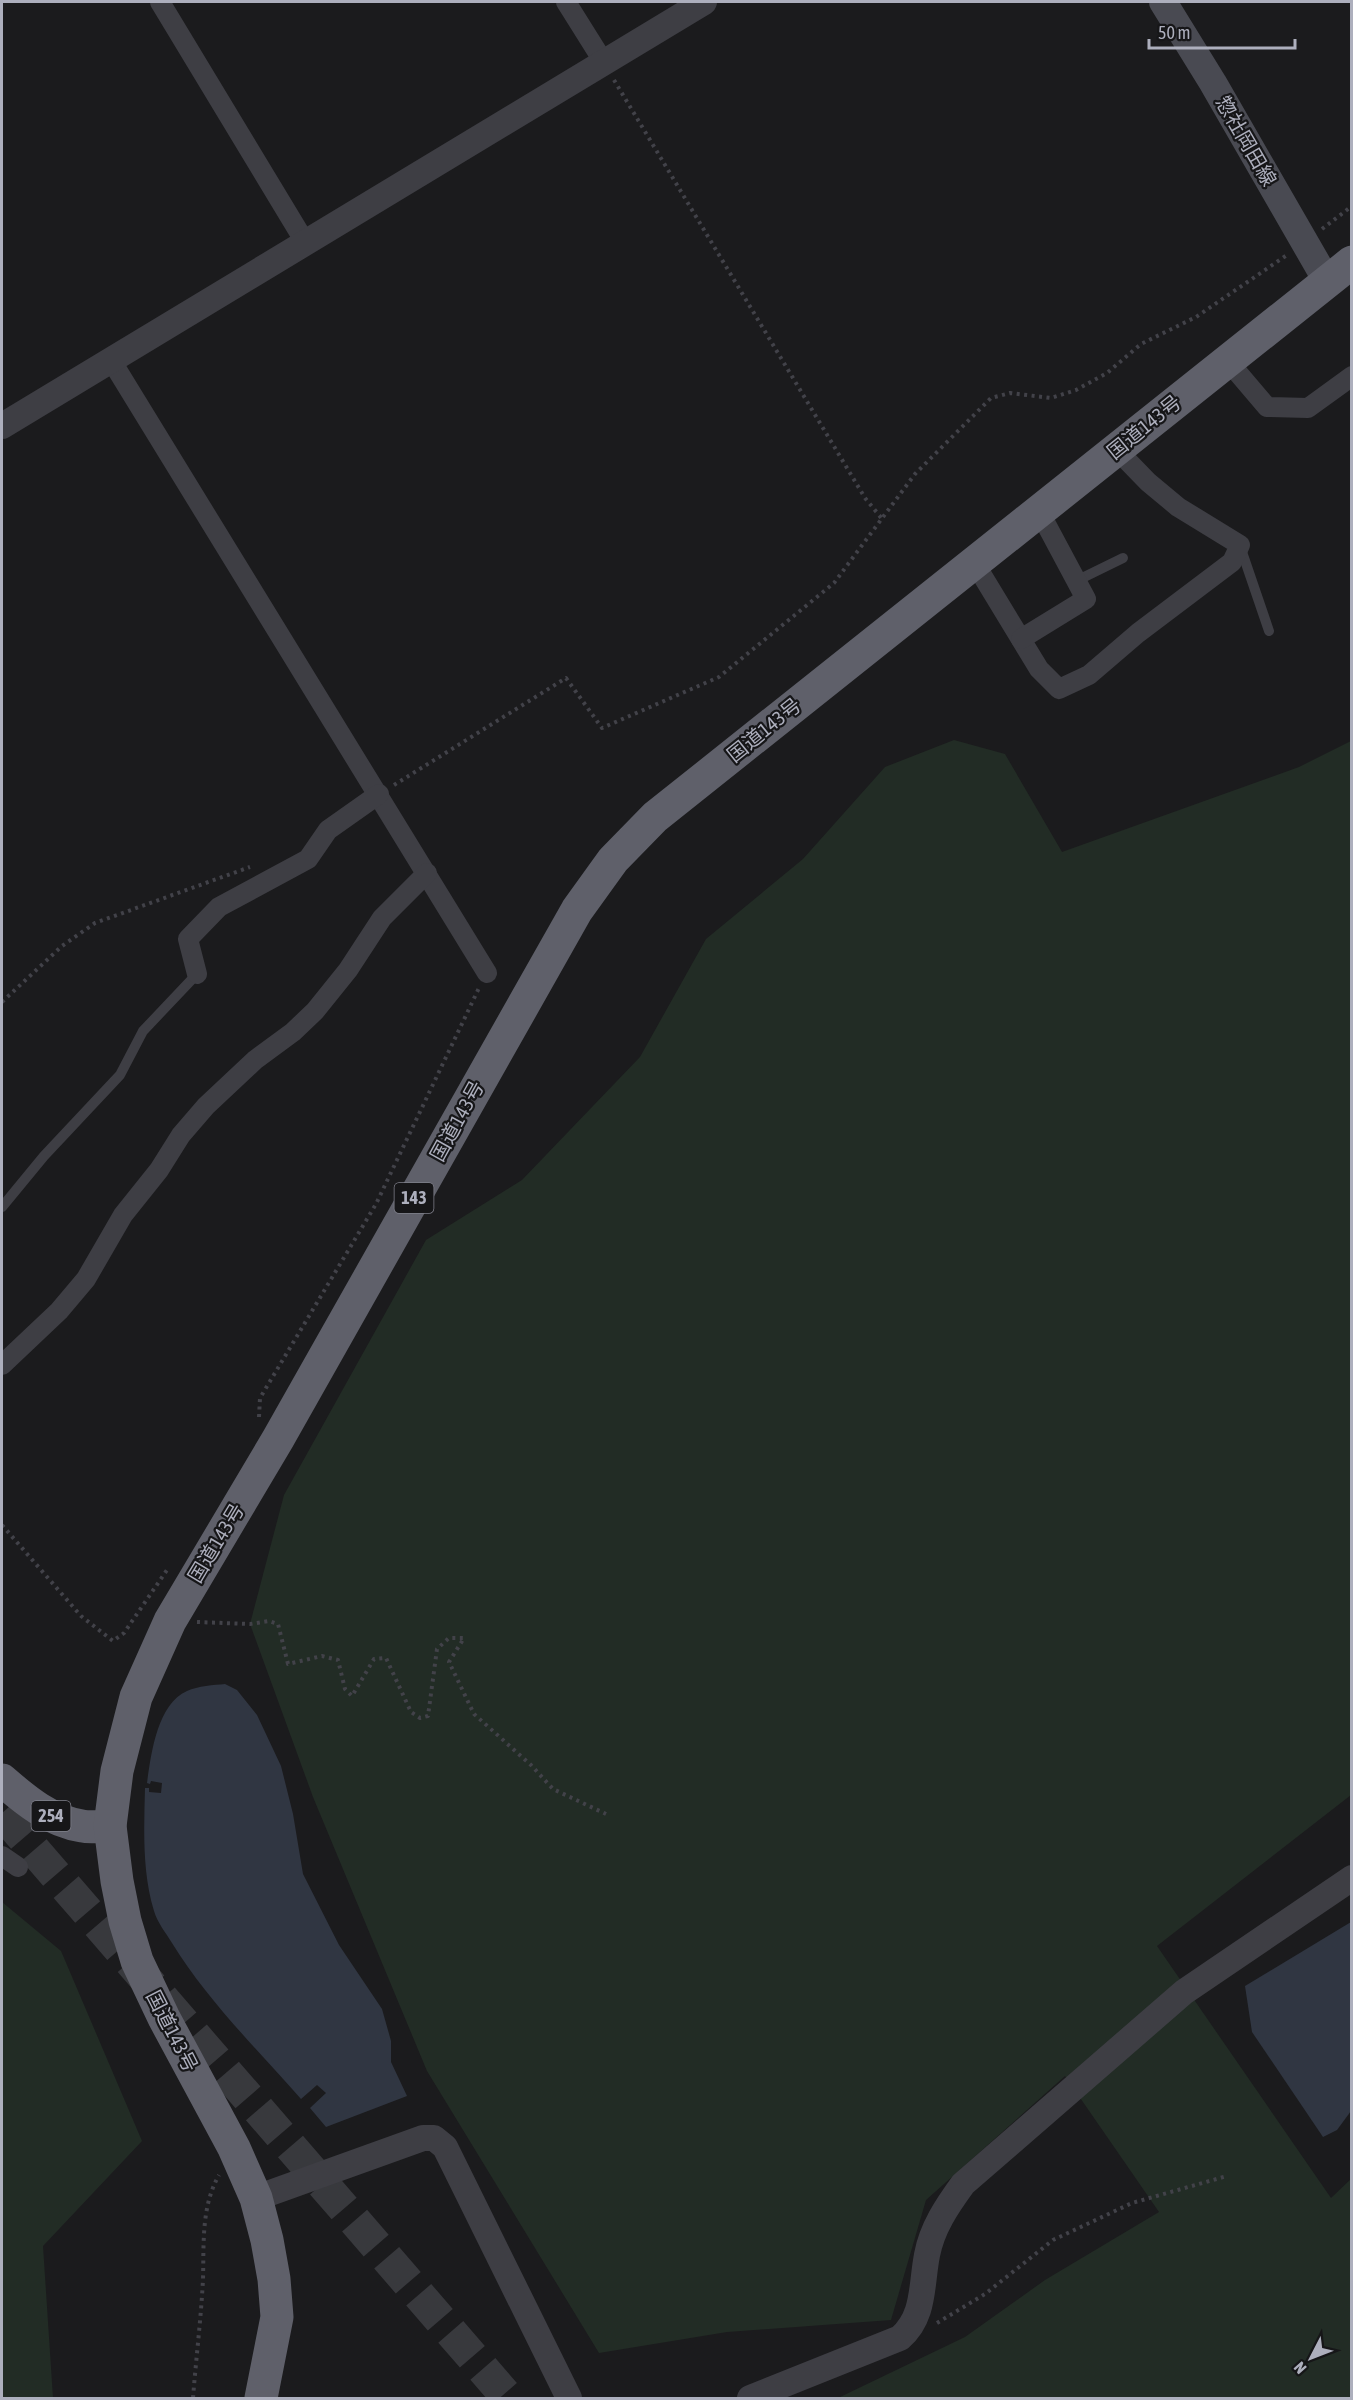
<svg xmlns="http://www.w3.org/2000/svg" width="1353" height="2400" font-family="'Asap Condensed','Noto Sans JP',sans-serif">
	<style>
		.green { fill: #222c25 }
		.water { fill: #303642 }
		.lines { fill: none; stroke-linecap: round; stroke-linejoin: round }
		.trunk-tunnel { stroke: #38393d; stroke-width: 33; stroke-dasharray: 33 16; stroke-linecap: butt }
		.path { stroke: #424249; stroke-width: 4; stroke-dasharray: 3 4.5; stroke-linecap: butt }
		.service { stroke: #3e3e44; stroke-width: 10 }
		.minor { stroke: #3e3e44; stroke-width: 20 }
		.tertiary { stroke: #3e3e44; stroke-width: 26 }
		.secondary { stroke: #494a52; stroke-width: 28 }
		.trunk { stroke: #5f606a; stroke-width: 33 }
		.labels { text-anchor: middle; stroke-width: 4.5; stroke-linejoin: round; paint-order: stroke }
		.shield { fill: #161618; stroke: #80818c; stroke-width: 1.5 }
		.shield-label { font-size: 18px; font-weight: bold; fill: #adafbd }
		.street-label { font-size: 20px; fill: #adafbd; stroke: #161618 }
	</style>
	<rect width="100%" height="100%" fill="#1b1b1d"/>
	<g class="green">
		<path d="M954 740 1005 754 1062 852 1299 767 1351 741V1795L1157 1946 1331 2198 1351 2179V2398H838L965 2337 1045 2280 1159 2212 1065 2076 926 2200 891 2320 727 2332 599 2353 427 2071 313 1797 250 1624 284 1495 426 1240 522 1180 640 1057 706 939 803 859 885 767Z"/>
		<path d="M2 1902 61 1951 142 2141 43 2246 53 2398H2Z"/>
	</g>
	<g class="water">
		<path d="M225 1684 237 1690 257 1715 281 1766 293 1814 303 1874 339 1945 382 2009 391 2041V2062L407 2096 326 2127 310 2108 326 2093 317 2085 301 2099C257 2049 207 2000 172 1943 166 1933 157 1922 154 1911 142 1871 144 1829 145 1788H149V1792L161 1793 162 1783 151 1781 150 1784 147 1783C151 1755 157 1704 187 1691 198 1686 214 1685 225 1684Z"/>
		<path d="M1351 1922V2111L1337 2130 1323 2137 1252 2032 1245 1986Z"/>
	</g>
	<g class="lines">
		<path class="trunk-tunnel" d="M2 1813 508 2398"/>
		<g class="path">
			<path d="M614 80 865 498 883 520"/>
			<path d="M1322 229 1352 206"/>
			<path d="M394 785 566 678 602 728 719 677 834 583 915 474 991 398 1010 393 1051 398 1076 390 1107 373 1141 344 1196 317 1287 255"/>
			<path d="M2 1002 62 946 95 923 250 867"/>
			<path d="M259 1417 260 1398 376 1204 479 988"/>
			<path d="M2 1525 81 1616 113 1641 124 1633 169 1567"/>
			<path d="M197 1622 250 1624 269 1621 278 1624 288 1664 322 1656 338 1660 345 1689 352 1696 374 1659 386 1658 411 1712 420 1718 428 1716 437 1649 449 1638H464L449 1662 474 1714 531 1765 553 1789 606 1814"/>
			<path d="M937 2323 985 2294 1053 2240 1132 2203 1227 2176"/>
			<path d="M193 2398C196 2359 201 2319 203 2279 204 2243 201 2207 219 2175"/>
		</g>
		<g class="service">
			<path d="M1240 546 1269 631"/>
			<path d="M1076 581 1123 558"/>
			<path d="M2 1207 44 1156 120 1075 143 1031 197 974"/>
		</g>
		<g class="minor">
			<path d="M160 2 305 242"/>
			<path d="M566 2 603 61"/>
			<path d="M111 360 487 973"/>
			<path d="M1227 360 1267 407 1308 408 1352 376"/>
			<path d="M974 562 1039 669 1059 689 1089 675 1138 633 1232 562 1240 545 1178 507 1148 482 1116 449"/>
			<path d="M1021 639 1086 599 1039 511"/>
			<path d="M197 974 188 939 219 907 308 859 328 830 379 794"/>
			<path d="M2 1365 59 1311 86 1279 123 1215 159 1170 181 1135 206 1106 255 1060 293 1032 315 1011 348 970 382 918 427 873"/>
			<path d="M2 1856 18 1867"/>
		</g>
		<g class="tertiary">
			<path d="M2 426 704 2"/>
			<path d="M256 2198 423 2138H434L445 2147 569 2398"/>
			<path d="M750 2398 900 2338C925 2316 921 2286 927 2255 932 2228 947 2206 963 2184L1184 1992 1352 1878"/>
		</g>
		<path class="secondary" d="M1163 2 1213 83 1327 281"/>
		<g class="trunk">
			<path d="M2 1780C25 1800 50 1821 82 1826 91 1828 101 1826 110 1826"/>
			<path d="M261 2398 277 2317 274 2279 267 2240 256 2198 234 2148 164 2018 137 1961 125 1921 117 1881 110 1826 117 1771 136 1697 170 1621 278 1439 577 910 613 860 655 817 1352 262"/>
		</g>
	</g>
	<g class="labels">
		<g class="shield">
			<rect x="394.5" y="1183" width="39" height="30" rx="4.5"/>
			<rect x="31.5" y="1801" width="39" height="30" rx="4.5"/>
		</g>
		<g class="shield-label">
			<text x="414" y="1204">143</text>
			<text x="51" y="1822">254</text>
		</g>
		<g class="street-label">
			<text transform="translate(1246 141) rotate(60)" y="7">惣社岡田線</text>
			<text transform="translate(1144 427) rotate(-39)" y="7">国道143号</text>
			<text transform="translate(764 730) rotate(-39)" y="7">国道143号</text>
			<text transform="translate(457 1121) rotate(-61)" y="7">国道143号</text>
			<text transform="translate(216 1543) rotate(-59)" y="7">国道143号</text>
			<text transform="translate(172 2031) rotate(63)" y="7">国道143号</text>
		</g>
	</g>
	<rect width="1353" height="2400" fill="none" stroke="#adafbd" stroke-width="6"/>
	<g transform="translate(1311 2358) rotate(228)" stroke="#161618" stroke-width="4.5" paint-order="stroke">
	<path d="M0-4.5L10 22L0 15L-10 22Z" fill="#adafbd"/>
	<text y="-9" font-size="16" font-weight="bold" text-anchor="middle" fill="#adafbd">N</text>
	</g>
	<path d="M1149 39v9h146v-9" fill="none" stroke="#adafbd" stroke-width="3"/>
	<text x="1158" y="39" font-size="18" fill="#adafbd" stroke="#161618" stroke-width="4.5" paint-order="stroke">50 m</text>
</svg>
